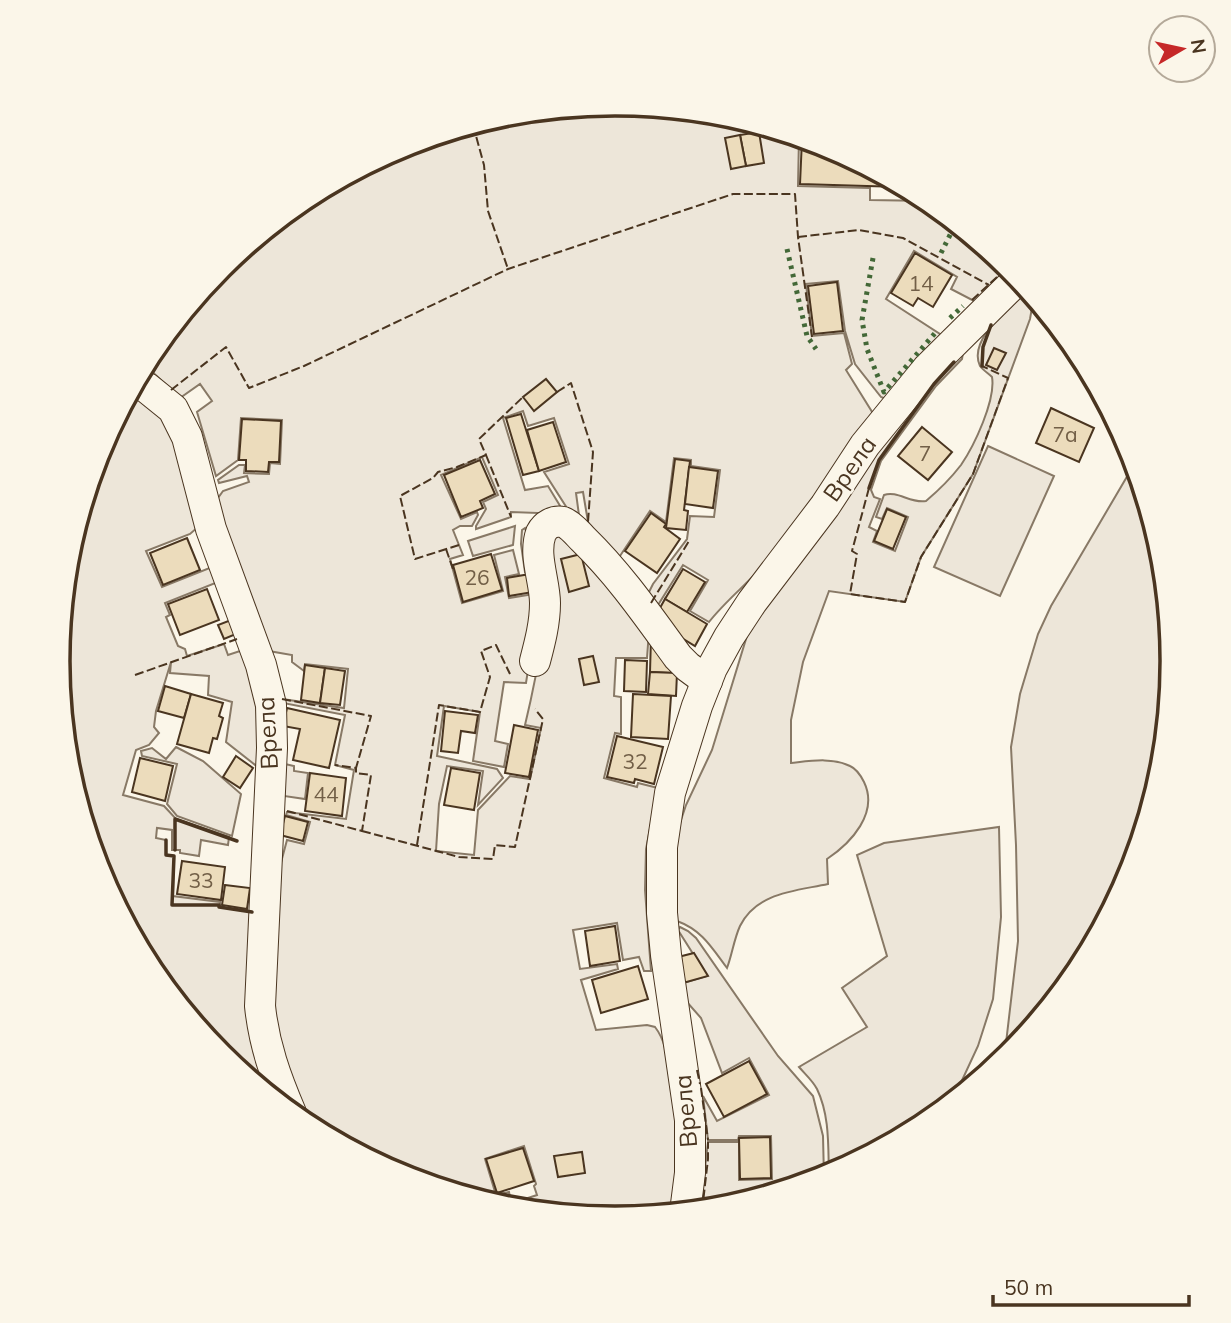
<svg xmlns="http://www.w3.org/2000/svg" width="1231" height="1323" font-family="Mulish,sans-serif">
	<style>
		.green { fill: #ede6d9; stroke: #887966; stroke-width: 2 }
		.building { fill: #ecdcbc; stroke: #4a3520; stroke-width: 2 }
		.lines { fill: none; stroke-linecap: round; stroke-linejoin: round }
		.minor-casing { stroke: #4a3520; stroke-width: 32 }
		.minor { stroke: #fbf6e9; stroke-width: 30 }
		.hedge { stroke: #436837; stroke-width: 5; stroke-dasharray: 3.5 5; stroke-linecap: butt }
		.fence { stroke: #4a3520; stroke-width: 2; stroke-dasharray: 9 3.5; stroke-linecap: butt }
		.wall { stroke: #4a3520; stroke-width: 3.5 }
		.labels { text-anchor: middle; stroke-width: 5; stroke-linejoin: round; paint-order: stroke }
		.number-label { font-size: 21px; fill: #725f47 }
		.street-label { font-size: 24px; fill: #4a3520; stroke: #fbf6e9 }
		.rim { fill: none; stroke: #4a3520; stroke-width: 3.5 }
	</style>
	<rect width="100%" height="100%" fill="#fbf6e9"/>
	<g class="green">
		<path d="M616 104 725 115 799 137 798 186 870 188V200L929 201 1011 269 976 302 951 289 957 277 914 251 886 299 943 336 886 399 881 397 855 364 845 331 838 281 806 284 812 336 844 333 852 364 846 370 874 415C840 463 808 514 769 559 750 582 727 599 709 622L690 611 708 580 683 565 653 613 645 600 653 584 687 539 690 516 714 517 720 470 691 466V460L674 458 666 522 650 511 614 565 588 522 583 492 576 493 581 530 544 472 569 464 554 418 528 426 523 411 503 418 525 490 548 486 565 514 511 512V517L476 529V526L486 509 483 502 498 495 482 457 441 475 461 519 477 512 478 515 472 526H460L453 530 463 555 450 559 462 603 503 591 494 555 513 550 519 574 505 577 509 598 534 594 530 571 525 572 521 544 522 530 525 528 532 549 538 606 526 683 504 682 495 741 508 744 504 767 473 761 480 712 444 706 437 756 497 769 503 778 478 805 483 771 447 766 439 804 436 851 474 855 478 810 510 776 530 779 541 728 525 725C541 659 550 596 554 529L649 631 647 658H616L614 696 621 697V734L615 733 604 778 637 787 638 783 658 788 646 849 645 890 651 971H644L639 957 623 960 617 923 573 930 580 969 617 964 618 969 581 980 596 1030 647 1025 655 1027C666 1041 668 1061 671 1078 678 1125 679 1167 673 1214L615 1219 507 1208 519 1201 537 1195 534 1186 536 1184 524 1146 485 1159 496 1195 509 1192 511 1202 504 1208 402 1177 397 1171 393 1172 316 1131 298 1099 283 1064 274 1008 279 870 287 840 304 844 310 822 286 815 287 812 346 819 354 770 335 765 345 715 283 703 282 699 344 708 348 669 305 664 304 671 292 662V655L269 651 223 528 218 498 223 491 249 482 247 476 219 483 218 480 239 465H245L244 473 269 474 270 463 280 464 282 420 241 418 238 460 216 476 197 412 212 401 200 384 180 398 145 365 152 351 221 267 306 198 402 146 507 114Z"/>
		<path d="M1028 289 1034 296 1030 319 973 474 921 557 905 602 829 591 803 662 791 720V763C810 761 832 757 850 766 857 769 861 776 864 782 879 813 851 843 827 859L828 884C796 891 757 892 740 926 734 939 732 955 727 968 712 948 702 930 677 921L675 875 676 835 686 805 712 750 750 626 912 405 963 353 962 359 936 386 881 461 871 490 874 497 880 499 869 527 877 531 873 542 895 551 908 517 887 508 882 519 876 517 884 495C897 490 911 504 926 501 939 490 951 478 961 465 974 446 996 400 992 377 989 374 983 370 980 366 967 339 1012 306 1028 289Z"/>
		<path d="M130 392 155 408 174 436 198 527 190 534 146 551 162 587 212 567 218 582 165 603 170 615 166 617 178 646 185 649 187 656 224 644 228 655 243 650 259 704V768L226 742 232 702 208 695 209 676 170 673 171 662 156 711 154 727 159 733 149 745 136 750 123 795 164 806 176 819 229 837 228 845 201 840 199 856 180 853V850H172V830L157 828 156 838 166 840V855L174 856 173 896 220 902V907L252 912 271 1097 221 1056 152 971 100 875 68 770 58 662 69 552 100 448Z"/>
		<path d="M988 446 1054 476 1000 596 934 567Z"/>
		<path d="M1135 463 1163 553 1173 662 1162 771 1131 875 1079 972 1004 1060 1018 941 1016 845 1011 747 1020 694 1038 634 1051 606Z"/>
		<path d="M515 526 513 545 473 556 468 541Z"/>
		<path d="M176 747 203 761 241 794 232 836 177 816 167 804 177 764 142 756 141 751 152 748 166 759Z"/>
		<path d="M285 764 294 766V771L308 773 305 799 284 796Z"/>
		<path d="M999 827 1001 917 993 999 978 1046 951 1104 925 1125 829 1177C828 1147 830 1116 817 1089 813 1081 805 1074 799 1067L867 1027 842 988 887 956 857 855 884 843Z"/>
		<path d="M680 927 688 931 696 938 778 1056 813 1096 823 1136 824 1178 724 1209 700 1211 708 1142H739V1180L772 1179 771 1136H739L738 1140H708L703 1096 717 1121 769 1095 749 1058 722 1073 701 1018 686 1001 683 983 707 976 678 930Z"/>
	</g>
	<g class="building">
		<path d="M759 132 764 163 746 166 740 135Z"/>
		<path d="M740 135 746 166 731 169 725 138Z"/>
		<path d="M802 139 829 146 900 184V187L800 184Z"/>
		<path d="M915 253 952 275 933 307 918 298 913 306 891 293Z"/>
		<path d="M837 282 843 331 814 334 808 286Z"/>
		<path d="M994 348 1006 353 997 370 986 365Z"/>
		<path d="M546 379 557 392 534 411 523 397Z"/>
		<path d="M1051 408 1094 428 1079 462 1036 443Z"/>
		<path d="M521 414 539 471 523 475 506 418Z"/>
		<path d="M242 419 281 421 279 462H269L268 472 246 471V460H239Z"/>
		<path d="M553 422 566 462 539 471 527 430Z"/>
		<path d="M922 427 952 452 928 480 898 456Z"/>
		<path d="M675 459 690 461 684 510 688 511 686 530 666 528Z"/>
		<path d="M480 460 495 494 480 501 483 508 461 517 444 475Z"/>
		<path d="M689 467 718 471 713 508 685 504Z"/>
		<path d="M887 509 906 517 893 549 874 541Z"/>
		<path d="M651 513 666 524 664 527 680 539 657 573 625 551Z"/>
		<path d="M187 538 200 570 163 585 150 553Z"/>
		<path d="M491 554 502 590 463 602 453 565Z"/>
		<path d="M581 554 589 586 569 592 561 559Z"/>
		<path d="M683 569 705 582 687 612 665 599Z"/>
		<path d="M530 574 533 592 509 596 507 578Z"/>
		<path d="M207 589 219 620 180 635 168 604Z"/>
		<path d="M665 599 707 624 695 646 667 629 656 615Z"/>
		<path d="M231 620 236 634 224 639 218 625Z"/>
		<path d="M651 637 672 664 671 673 650 672Z"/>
		<path d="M593 656 599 682 584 685 579 659Z"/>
		<path d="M625 660 647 661 646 692 624 691Z"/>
		<path d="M305 665 325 668 320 703 301 700Z"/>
		<path d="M325 668 345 671 340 705 320 703Z"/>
		<path d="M650 672 677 673 676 696 648 694Z"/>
		<path d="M165 686 191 694 184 718 158 711Z"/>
		<path d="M191 694 223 703 219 716 223 718 217 739 213 738 209 753 177 744Z"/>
		<path d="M633 694 671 696 668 739 631 737Z"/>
		<path d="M287 708 340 720 329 768 293 760 300 729 283 726Z"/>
		<path d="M445 711 478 715 475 733 461 731 458 753 441 751Z"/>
		<path d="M514 725 538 730 529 777 505 773Z"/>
		<path d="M617 736 663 747 654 784 635 779 634 783 607 777Z"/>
		<path d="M236 756 253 768 240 788 223 777Z"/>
		<path d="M140 758 173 766 165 801 132 792Z"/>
		<path d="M451 768 480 773 474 810 444 805Z"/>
		<path d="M310 773 346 778 342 816 305 811Z"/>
		<path d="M285 816 308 822 303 841 280 835Z"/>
		<path d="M182 861 225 867 221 900 177 894Z"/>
		<path d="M225 885 250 888 247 909 222 905Z"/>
		<path d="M615 926 620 961 590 966 585 931Z"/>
		<path d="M694 953 708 976 683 983 678 957Z"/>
		<path d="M638 966 648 999 601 1013 592 980Z"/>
		<path d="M749 1061 767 1094 724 1117 706 1084Z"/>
		<path d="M770 1137 771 1178 740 1179 739 1138Z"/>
		<path d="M523 1148 534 1181 497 1193 486 1159Z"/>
		<path d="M582 1152 585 1173 558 1177 554 1156Z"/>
	</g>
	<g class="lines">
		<defs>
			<g id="minor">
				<path d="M135 382 147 388 173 409 187 437 211 529 261 665 271 705 272 748 260 1006C264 1045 276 1078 291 1113"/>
				<path d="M535 661C540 642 545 623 545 603 545 581 533 555 541 533 545 525 554 520 563 522 571 525 578 534 583 539 620 575 648 616 678 657L688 667 707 681"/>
				<path d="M685 1212 690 1173V1120L666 955 662 913V847L670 793 697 706 712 668 729 637 752 602 825 506 865 445 927 369 1019 278"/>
			</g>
		</defs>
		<use href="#minor" class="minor-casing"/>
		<use href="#minor" class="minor"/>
		<g class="hedge">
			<path d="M787 249 807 336 816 349"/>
			<path d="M941 253 956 223"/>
			<path d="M873 258 862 320 867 349 884 392 936 332"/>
			<path d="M950 318 963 306"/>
		</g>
		<g class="fence">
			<path d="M473 125 484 165 488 211 508 269"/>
			<path d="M798 237 859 230 903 238 989 285"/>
			<path d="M972 300 1009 266"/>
			<path d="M171 390 226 347 249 388 304 366 508 269 733 194H795L798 237 812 337"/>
			<path d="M557 392 571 383 593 452 588 522"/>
			<path d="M486 455 511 517"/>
			<path d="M869 488 852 551 857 554 850 594 905 602 921 557 973 474 1008 378 982 366"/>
			<path d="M459 545 415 559 400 496 433 478 438 472 457 467 486 455 479 439 523 397"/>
			<path d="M446 549 453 569"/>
			<path d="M651 603 689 541"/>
			<path d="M135 675 237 639"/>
			<path d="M282 699 371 716 356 768 335 765"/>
			<path d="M287 811 362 831 371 775 356 773V768"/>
			<path d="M362 831 459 857 493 859 495 845 515 847 543 719 535 709"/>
			<path d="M417 845 439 705 480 712 490 677 481 651 496 645 510 674"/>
			<path d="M697 1070 700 1084"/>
			<path d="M701 1088 708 1140"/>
			<path d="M702 1211 708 1159V1142"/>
		</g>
		<g class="wall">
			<path d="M982 366 983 347 991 325"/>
			<path d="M869 488 879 460 934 384 954 362"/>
			<path d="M166 840V855L174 856 172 905H219V907L252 912"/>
			<path d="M175 850V819L237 841"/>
		</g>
	</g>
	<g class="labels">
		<g class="number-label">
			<text x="921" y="291">14</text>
			<text x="1065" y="442">7a</text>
			<text x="925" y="461">7</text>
			<text x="477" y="585">26</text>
			<text x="635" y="769">32</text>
			<text x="326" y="802">44</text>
			<text x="201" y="888">33</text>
		</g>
		<g class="street-label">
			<text transform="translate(850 469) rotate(-55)" y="8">Врела</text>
			<text transform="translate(268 733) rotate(-93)" y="8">Врела</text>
			<text transform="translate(686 1111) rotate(-95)" y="8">Врела</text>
		</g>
	</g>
	<path d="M0 0H1231V1323H0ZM70 661a545 545 0 1 1 1090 0a545 545 0 1 1-1090 0Z" fill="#fbf6e9" fill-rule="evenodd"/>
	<path class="rim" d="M70 661a545 545 0 1 1 1090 0a545 545 0 1 1-1090 0Z"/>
	<g transform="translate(1182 49) rotate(81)"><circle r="33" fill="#fbf6e9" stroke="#b4a999" stroke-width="2"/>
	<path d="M0-5L12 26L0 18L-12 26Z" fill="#c62828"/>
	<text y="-10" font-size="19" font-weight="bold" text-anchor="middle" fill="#4a3520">N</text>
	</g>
	<path d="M993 1295v10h196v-10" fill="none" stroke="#4a3520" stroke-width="3.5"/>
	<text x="1004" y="1295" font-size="21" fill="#4a3520" stroke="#fbf6e9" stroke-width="5" paint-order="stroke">50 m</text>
</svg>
